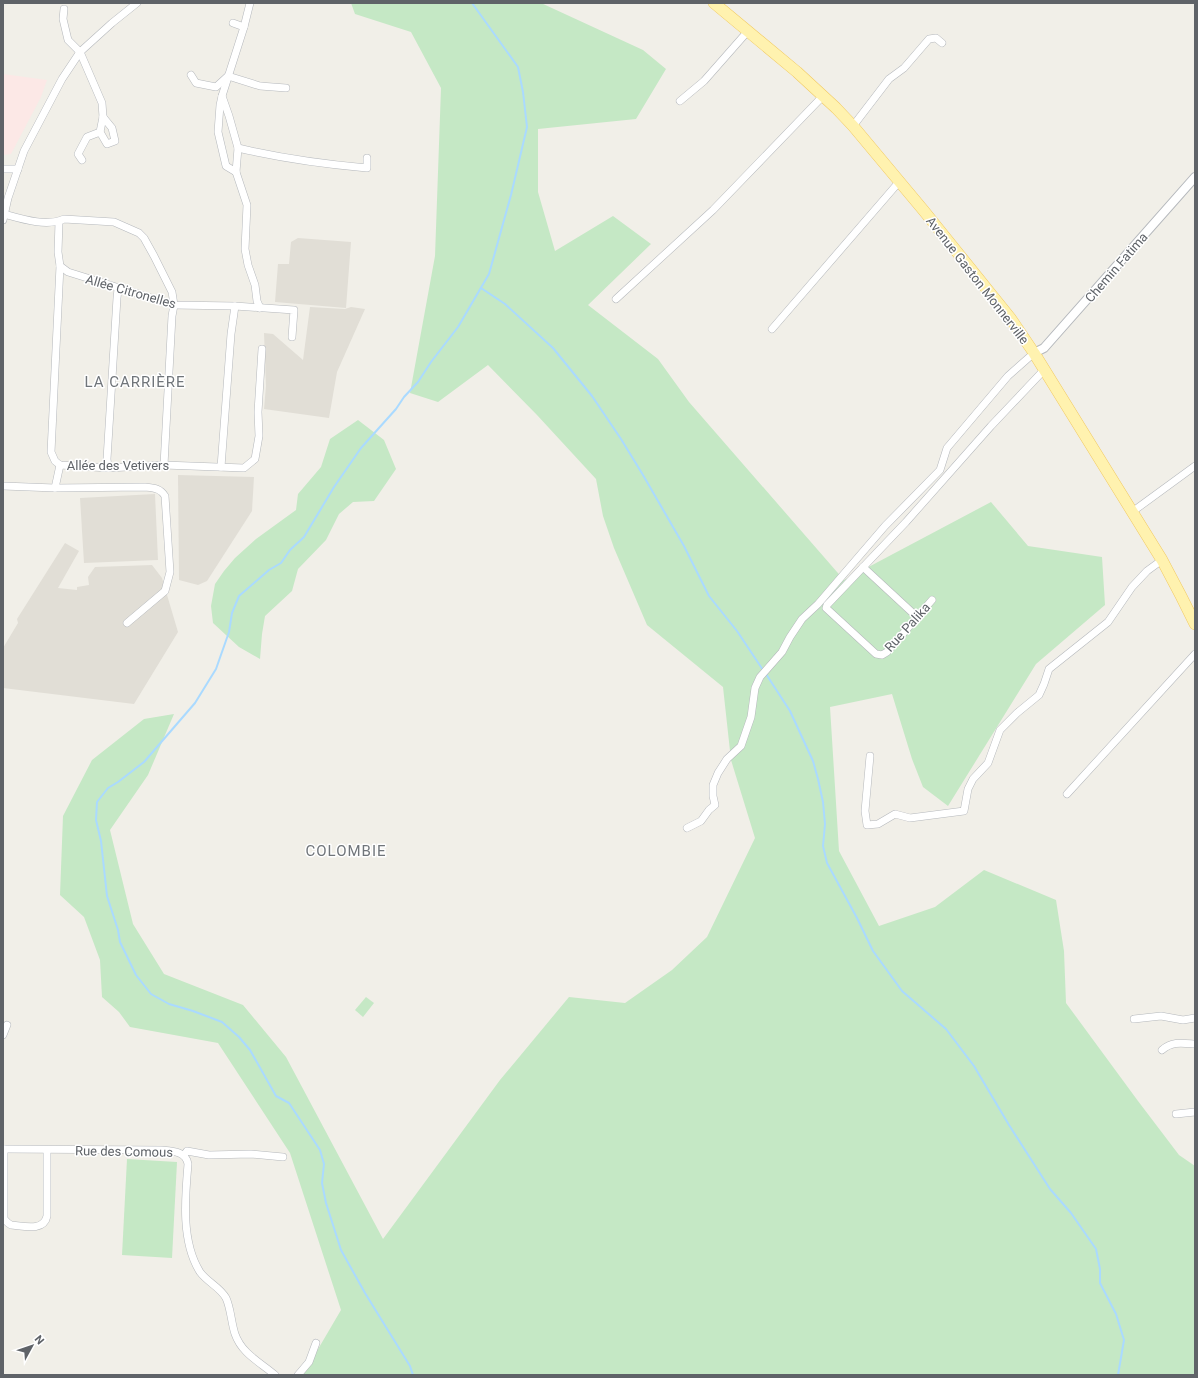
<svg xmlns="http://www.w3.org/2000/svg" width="1198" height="1378" font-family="Roboto,sans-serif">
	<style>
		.education { fill: #e1ded6 }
		.medical { fill: #fce8e6 }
		.green { fill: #c5e8c5 }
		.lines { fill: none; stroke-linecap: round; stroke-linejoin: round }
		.stream { stroke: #aadaff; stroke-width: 2 }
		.minor-casing { stroke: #b5b8bc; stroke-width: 8 }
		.tertiary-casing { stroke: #b5b8bc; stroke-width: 10 }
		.primary-casing { stroke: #f2c960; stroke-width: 12 }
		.minor { stroke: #fff; stroke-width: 7 }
		.tertiary { stroke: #fff; stroke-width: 8 }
		.primary { stroke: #fff2af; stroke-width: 11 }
		.labels { text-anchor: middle; stroke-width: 3; stroke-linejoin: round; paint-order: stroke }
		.street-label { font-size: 13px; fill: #5f6368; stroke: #fff }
		.quarter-label { font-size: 15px; letter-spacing: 1px; fill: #70757a; stroke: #fff }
	</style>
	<rect width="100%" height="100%" fill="#f1efe8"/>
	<g class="education">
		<path d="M298 238 351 242 346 308 275 302 278 264H289L291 242Z"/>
		<path d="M310 307 345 309 351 307 365 309 337 372 329 418 264 409 266 386 264 333 273 334 303 360Z"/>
		<path d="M178 475 254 477 252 511 207 581 198 585 179 580Z"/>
		<path d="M155 494 158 560 84 563 80 498Z"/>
		<path d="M65 543 79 551 58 588 77 590V587L89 585 88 577 95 567 152 565 162 578 178 632 134 704 3 688V648L18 623 17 619Z"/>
	</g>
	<path class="medical" d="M3 74 47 80 41 97 11 154 3 155Z"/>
	<g class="green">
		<path d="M351 3H541L643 50 666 69 636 119 538 129V192L555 251 613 216 651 244 588 305 658 359 689 402 844 580 991 502 1028 546 1102 557 1105 605 1036 664 948 806 923 787 912 759 892 694 830 707 839 851 879 926 935 907 984 870 1056 900 1064 951 1066 1003 1138 1101 1179 1155 1195 1166V1375H295L314 1356 341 1310 290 1153 218 1043 130 1027 119 1012 102 997 100 960 84 917 60 895 63 816 92 760 144 719 174 714 148 775 110 830 133 924 164 974 243 1005 286 1057 383 1239 500 1080 569 997 625 1003 672 970 707 937 755 838 731 760 723 687 647 625 614 548 603 516 596 479 537 415 488 365 438 402 410 393 435 256 441 88 411 32 355 14Z"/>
		<path d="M358 420 384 440 396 469 374 501 353 502 339 514 326 540 298 569 292 591 265 616 262 634 260 659 239 647 213 623 211 606 215 584 224 571 235 558 256 539 296 510 298 494 321 467 330 439Z"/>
		<path d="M366 997 374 1003 363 1017 355 1010Z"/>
		<path d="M127 1159 177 1162 172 1258 122 1255Z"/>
	</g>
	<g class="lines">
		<g class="stream">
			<path d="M481 288 505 304 553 348 592 396 621 439 643 475 684 546 709 596 737 631 763 670"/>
			<path d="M766 674 790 711 813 761 818 779 823 802 825 824 823 846 827 863 857 918 873 951 902 991 946 1029 974 1066 1009 1125 1050 1189 1071 1213 1096 1249 1100 1269V1283L1116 1314 1124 1340 1118 1375"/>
			<path d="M413 1375 410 1366 365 1293 341 1250 326 1203 322 1183 324 1164 320 1150 289 1103 276 1096 250 1050 239 1037 222 1022 193 1011 169 1004 151 994 136 975 120 942 118 930 107 896 101 841 96 820 97 802 108 788 118 782 144 762 195 703 216 669 229 632 232 613 239 596 269 570 281 563 290 550 304 537 334 487 361 448 396 409 404 397 418 382 431 362 458 327 489 274 511 195 527 127 523 92 518 67 472 3"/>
		</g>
		<defs>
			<g id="minor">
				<path d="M250 3 244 27 222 96 229 116 238 148 236 172 247 205 245 249 248 265 255 285 257 301 260 308"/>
				<path d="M64 9 63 19 68 40 80 52 102 103 103 117 100 132"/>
				<path d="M233 23 244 27"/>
				<path d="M191 75 196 83 216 87 228 76 260 86 286 88"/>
				<path d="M222 96 220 105 218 132 226 166 236 172"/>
				<path d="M680 101 704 81 748 31"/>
				<path d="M853 126 889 79 904 68 929 39 936 38 942 43"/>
				<path d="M238 148C280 158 323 164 367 168V158"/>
				<path d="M82 160 78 154 87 137 100 132 107 144 115 141 112 128 103 117"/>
				<path d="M3 169H18"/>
				<path d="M4 214C22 219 47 227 64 219L114 222 139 233 144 238 154 256 172 292 174 305 172 316 164 465"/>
				<path d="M3 220 8 198 24 151 62 79 80 52 112 23 137 3"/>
				<path d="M59 222 58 252 60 266 68 272 174 305 235 306 294 310 292 337"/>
				<path d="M60 266 51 452 55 461 60 465 108 468 164 465 244 468 255 459 259 436 258 412 262 349"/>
				<path d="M616 299 713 210 823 96"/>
				<path d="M772 329 899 182"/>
				<path d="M221 467 231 334 235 306"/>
				<path d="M108 468 107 459 117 298 118 289"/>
				<path d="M3 486 55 488 145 487C154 488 160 488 165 496L170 572 165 591 127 623"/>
				<path d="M55 488 60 465"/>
				<path d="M1132 512 1195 466"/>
				<path d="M863 567 917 617"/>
				<path d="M932 600 887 652 882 655 876 654 826 608 827 605 906 522 991 426 1044 370"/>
				<path d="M870 756 865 811 867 825 878 824 895 814 910 818 964 811 968 789 973 779 988 763 1000 730 1017 713 1039 695 1044 684 1049 669 1108 622 1132 587 1147 571 1162 560"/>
				<path d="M1067 794 1195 654"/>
				<path d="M687 828 701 821 709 810 715 805 713 796V785L718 773 727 759 741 746 751 717 755 688 760 677 782 652 790 637 802 619 818 604 885 526 940 470 947 448 1008 376 1034 353"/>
				<path d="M1134 1019 1161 1016 1183 1020 1195 1018"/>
				<path d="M3 1035 7 1025"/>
				<path d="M1162 1050C1172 1041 1182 1043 1195 1044"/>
				<path d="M1176 1114 1195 1112"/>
				<path d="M3 1149 161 1150C172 1151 186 1151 188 1164 185 1198 181 1242 200 1272 207 1282 220 1287 226 1298 231 1309 231 1322 235 1334 242 1354 260 1362 275 1375"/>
				<path d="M4 1149V1219L8 1223 11 1225C23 1226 44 1232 47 1216V1150"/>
				<path d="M184 1155 187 1151 209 1155 251 1154 283 1157"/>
				<path d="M298 1375 309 1362 316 1343"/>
			</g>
			<path id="tertiary" d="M1034 353 1044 348 1195 177"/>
			<path id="primary" d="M714 3 797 72 836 108 853 126 924 211 1011 319 1034 353 1162 560 1181 596 1195 624"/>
		</defs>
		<use href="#minor" class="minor-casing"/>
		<use href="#tertiary" class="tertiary-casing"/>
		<use href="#primary" class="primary-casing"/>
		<use href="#minor" class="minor"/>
		<use href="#tertiary" class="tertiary"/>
		<use href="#primary" class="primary"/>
	</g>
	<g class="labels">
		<g class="street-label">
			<text transform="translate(1116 267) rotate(-49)" y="5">Chemin Fatima</text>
			<text transform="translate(978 280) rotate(52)" y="5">Avenue Gaston Monnerville</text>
			<text transform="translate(131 291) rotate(16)" y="5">Allée Citronelles</text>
			<text x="118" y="470">Allée des Vetivers</text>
			<text transform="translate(907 627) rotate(-48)" y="5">Rue Palika</text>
			<text transform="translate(124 1151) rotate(1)" y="5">Rue des Comous</text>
		</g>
		<g class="quarter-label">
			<text x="135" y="387">LA CARRIÈRE</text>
			<text x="346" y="856">COLOMBIE</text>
		</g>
	</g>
	<rect width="1198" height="1378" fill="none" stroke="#5f6368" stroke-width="8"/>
	<g transform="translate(32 1346) rotate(50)" stroke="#ffffff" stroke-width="3" paint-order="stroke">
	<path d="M0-3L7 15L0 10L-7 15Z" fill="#5f6368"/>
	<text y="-6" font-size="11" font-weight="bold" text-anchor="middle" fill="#5f6368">N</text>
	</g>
</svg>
